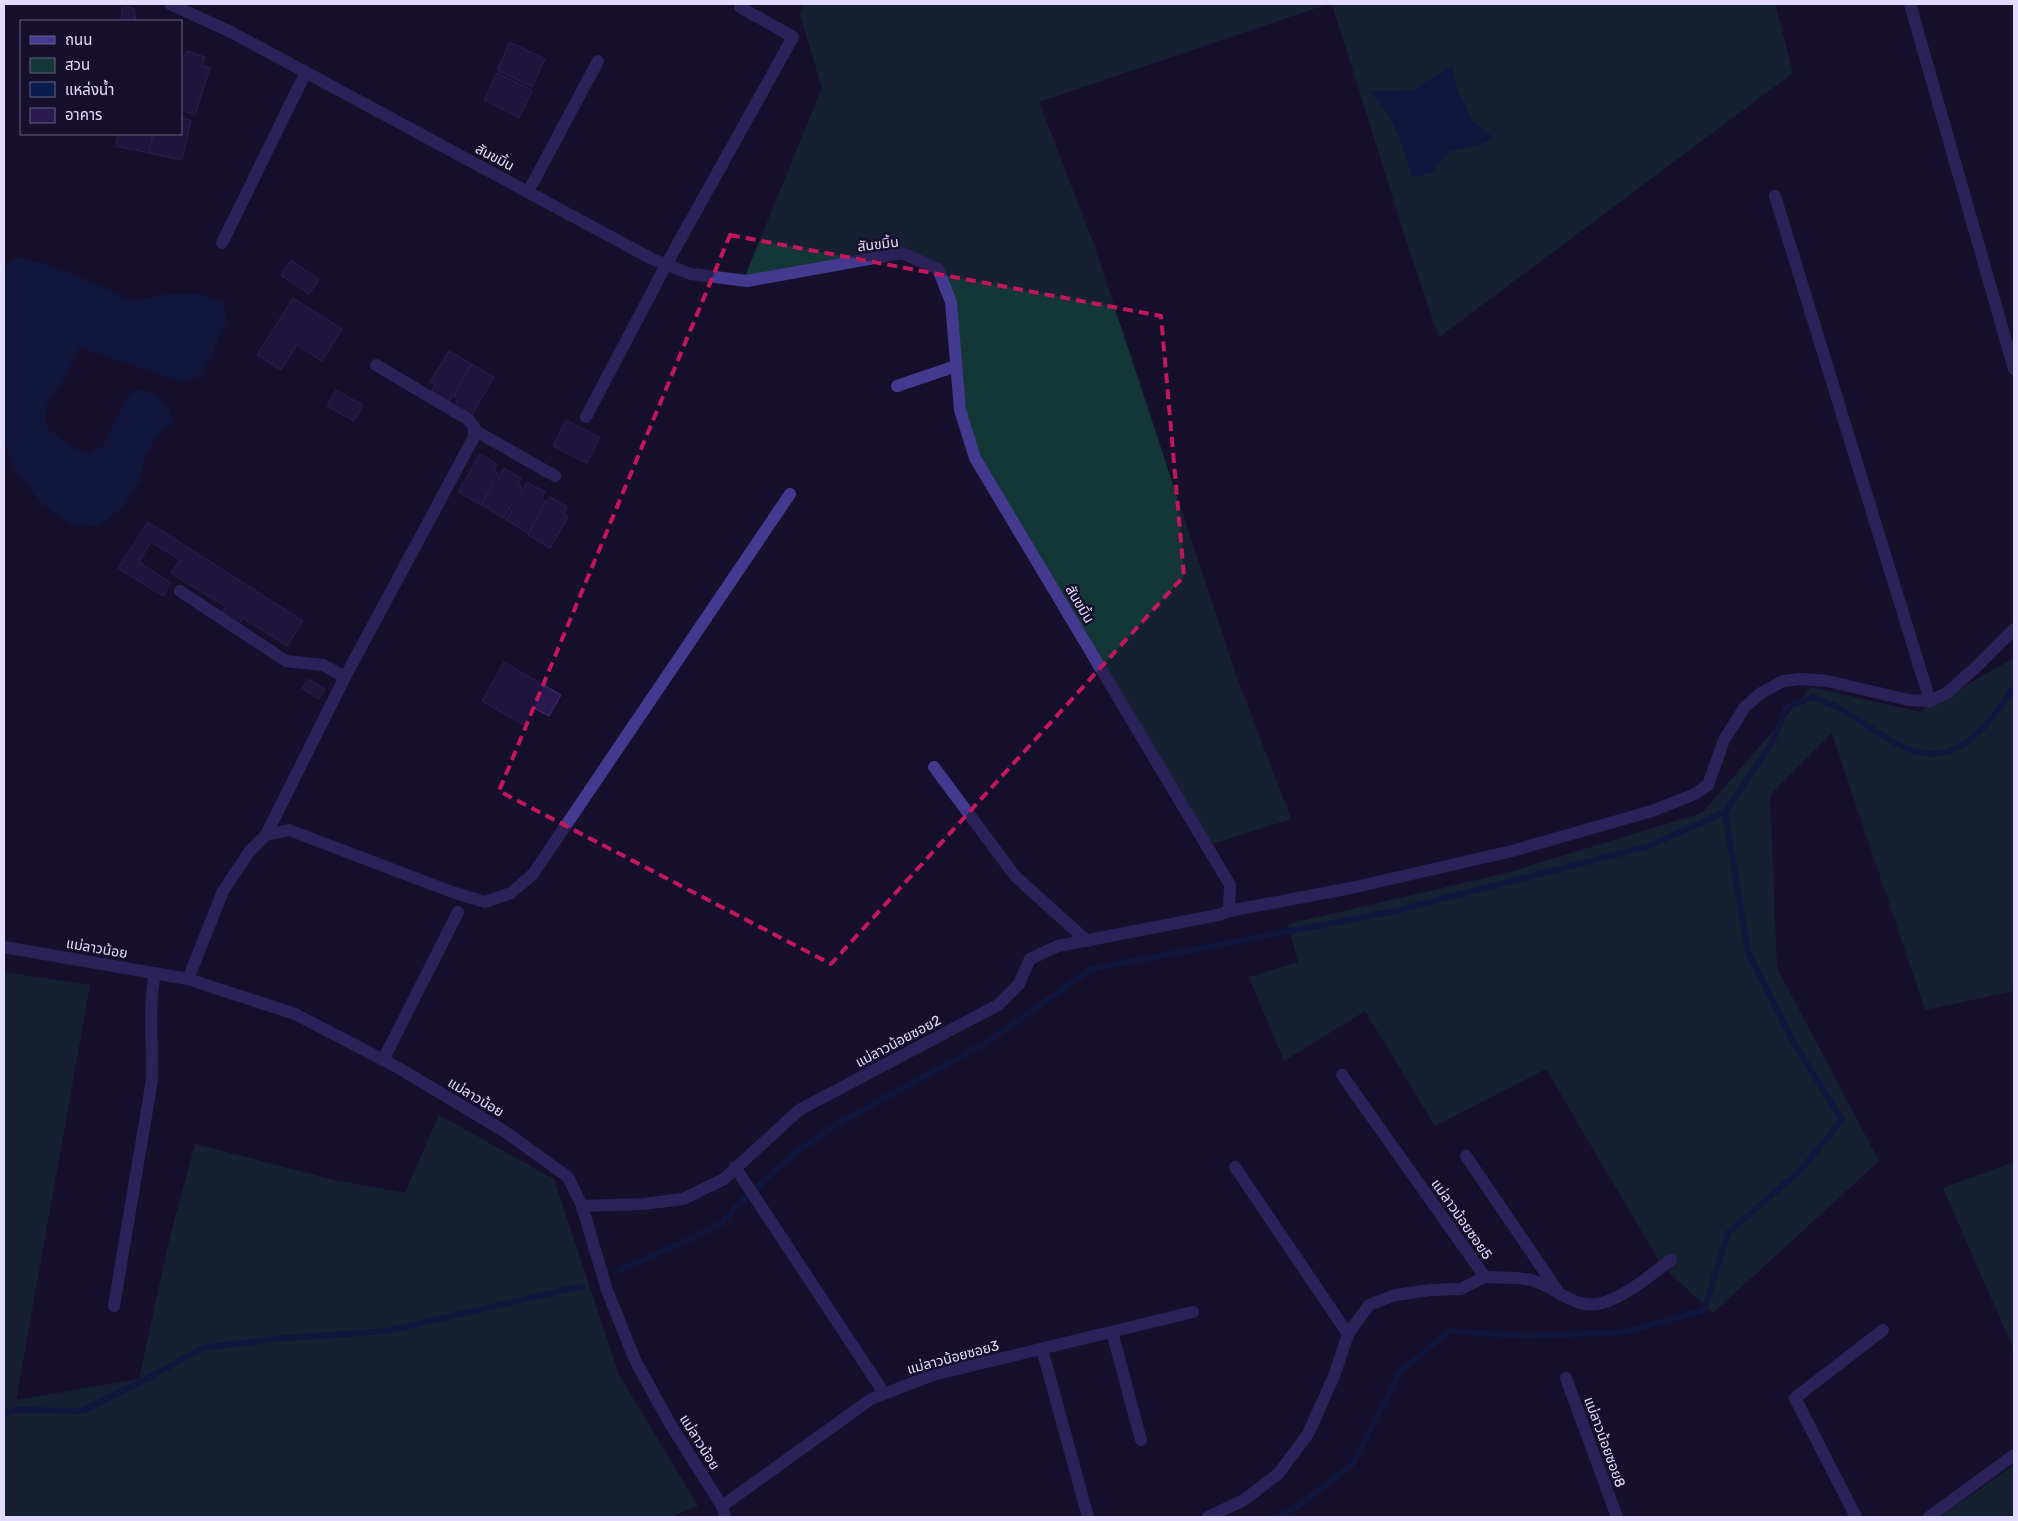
<svg xmlns="http://www.w3.org/2000/svg" width="2018" height="1521" font-family="Rubik,'Noto Sans Thai',sans-serif">
	<style>
		.green { fill: #133637 }
		.water { fill: #081d4e }
		.lines { fill: none; stroke-linecap: round; stroke-linejoin: round }
		.stream { stroke: #081d4e; stroke-width: 6 }
		.building { fill: #291b4f; stroke: #422c7c }
		.minor { stroke: #43398e; stroke-width: 12 }
		.marked { fill: none; stroke: #c2185b; stroke-width: 4; stroke-dasharray: 10 6; stroke-linejoin: round }
		.labels { text-anchor: middle; stroke-width: 5; stroke-linejoin: round; paint-order: stroke }
		.street-label { font-size: 14px; fill: #e3dcff; stroke: #17102d }
	</style>
	<rect width="100%" height="100%" fill="#17102d"/>
	<g class="green">
		<path d="M804 4H1328L1039 102 1094 245 1236 675 1291 819 1206 846 975 458 960 410 951 302 938 269 902 254 741 286 822 88 800 14Z"/>
		<path d="M1332 4H1775L1793 73 1439 337 1407 243Z"/>
		<path d="M2014 658V991L1925 1010 1832 733 1770 795 1777 968 1879 1161 1713 1313 1662 1266 1546 1069 1435 1126 1365 1011 1284 1061 1249 977 1298 962 1288 924 1506 873 1702 813 1811 687 1919 712Z"/>
		<path d="M4 972 90 985 16 1400 139 1379 169 1241 195 1144 334 1180 405 1193 439 1115 554 1179 619 1375 698 1506 671 1517H4Z"/>
		<path d="M2014 1162V1350L1943 1188Z"/>
		<path d="M2014 1465V1517H1940Z"/>
	</g>
	<g class="water">
		<path d="M1452 65 1456 85 1471 119 1495 139 1478 145 1451 151 1431 173 1412 177C1402 140 1395 120 1369 91L1413 90Z"/>
		<path d="M17 257C57 266 96 282 132 302L161 295 195 293 223 302 227 320 212 353 199 377 183 382 79 347 64 379 46 405 45 425 61 440 87 455 104 445 127 397 139 389C158 394 167 400 173 420L156 437 144 458 140 482 121 509 98 526 70 524 41 503 12 464 4 436V268Z"/>
	</g>
	<g class="lines">
		<g class="stream">
			<path d="M620 1270 686 1241 722 1223 739 1204 792 1155 839 1123 989 1041 1091 969 1391 912 1649 846 1725 812 1772 743 1786 707 1813 697C1822 701 1832 704 1841 709 1888 736 1926 781 1979 732 1992 720 2003 702 2014 688"/>
			<path d="M4 1414 13 1410 82 1411 154 1375 202 1348 273 1339 387 1331 582 1286"/>
			<path d="M1278 1517 1298 1506 1352 1465 1399 1373 1449 1331 1527 1336 1625 1332 1704 1310 1728 1233 1801 1170 1842 1120 1794 1043 1748 952 1725 812"/>
		</g>
	</g>
	<g class="building">
		<path d="M122 7 134 8 136 21H121Z"/>
		<path d="M510 42 545 59 532 87 497 70Z"/>
		<path d="M187 51 205 57 202 65 210 68 195 115 181 110V56L184 57Z"/>
		<path d="M497 73 532 90 519 118 484 100Z"/>
		<path d="M181 118 191 120 182 160 149 153 153 134H181Z"/>
		<path d="M118 134H153L149 153 116 146Z"/>
		<path d="M291 260 319 280 309 294 281 275Z"/>
		<path d="M293 298 342 329 322 361 297 345 281 370 257 355Z"/>
		<path d="M449 351 471 364 449 401 431 391 435 385 430 382Z"/>
		<path d="M472 364 494 377 472 415 455 405 459 398 454 396Z"/>
		<path d="M336 390 363 405 354 421 327 406Z"/>
		<path d="M566 420 600 437 587 463 553 446Z"/>
		<path d="M480 454 497 464 494 470 498 473 481 505 458 492Z"/>
		<path d="M504 468 521 478 518 484 522 487 504 518 482 505Z"/>
		<path d="M527 482 545 492 541 499 546 501 528 533 506 520Z"/>
		<path d="M550 497 567 507 564 514 568 517 550 548 528 535Z"/>
		<path d="M148 522 303 621 287 646 243 618 238 625 221 614 226 607 171 573 180 560 151 542 139 562 171 583 163 596 118 568Z"/>
		<path d="M504 662 561 695 549 716 534 708 524 725 482 701Z"/>
		<path d="M309 679 325 689 319 699 302 688Z"/>
	</g>
	<g class="lines">
		<g class="minor">
			<path d="M170 4 231 32 652 259 691 274 747 281 902 253 938 269 951 302 960 410 975 458 1230 885 1229 911"/>
			<path d="M1910 4 2014 369"/>
			<path d="M528 192 598 61"/>
			<path d="M1775 196 1930 701"/>
			<path d="M222 243 306 72"/>
			<path d="M897 386 956 366"/>
			<path d="M586 417 666 265 793 37 740 7 742 4"/>
			<path d="M474 430 555 476"/>
			<path d="M180 591 286 661 323 665 345 677"/>
			<path d="M934 767 1015 876 1087 941"/>
			<path d="M266 835 345 677 474 437V427L469 420 376 365"/>
			<path d="M4 947 188 979 295 1014 397 1067 504 1131 568 1177 582 1206 607 1290 635 1360 669 1422 722 1506 725 1517"/>
			<path d="M188 979 223 891 249 852 266 835 289 830 452 892 485 902 511 893 533 874 790 494"/>
			<path d="M383 1060 458 912"/>
			<path d="M1466 1156 1557 1290"/>
			<path d="M735 1167 884 1393"/>
			<path d="M1235 1167 1348 1334"/>
			<path d="M582 1206 643 1204 683 1199 724 1179 799 1110 998 1005 1019 984 1030 959 1058 946 1218 915 1229 911 1351 888 1512 851 1652 811 1695 794 1708 785 1724 740 1744 708 1761 693 1783 681 1801 679 1827 681 1909 700 1930 701 1947 693 1976 667 2014 629"/>
			<path d="M1485 1277C1500 1278 1516 1277 1531 1280 1555 1286 1575 1311 1602 1303 1627 1296 1650 1275 1671 1260"/>
			<path d="M114 1306 152 1080C153 1044 148 1009 155 973"/>
			<path d="M1112 1332 1141 1440"/>
			<path d="M1042 1349 1088 1517"/>
			<path d="M1566 1378 1617 1517"/>
			<path d="M722 1506 871 1399 933 1375 1193 1312"/>
			<path d="M1208 1517 1244 1500 1278 1474 1308 1434 1334 1376 1348 1334 1369 1305 1395 1295 1431 1290 1461 1289 1485 1277 1342 1075"/>
			<path d="M1856 1517 1795 1398 1883 1330"/>
			<path d="M1929 1517 2014 1455"/>
		</g>
	</g>
	<path d="M0 0H2018V1521H0ZM730 235 1161 316 1184 576 831 964 499 791Z" fill="#17102d" fill-opacity=".55" fill-rule="evenodd"/>
	<path class="marked" d="M730 235 1161 316 1184 576 831 964 499 791Z"/>
	<g class="labels">
		<g class="street-label">
			<text transform="translate(495 157) rotate(28)" y="5">สันขมิ้น</text>
			<text transform="translate(878 244) rotate(-7)" y="5">สันขมิ้น</text>
			<text transform="translate(1080 604) rotate(59)" y="5">สันขมิ้น</text>
			<text transform="translate(97 948) rotate(10)" y="5">แม่ลาวน้อย</text>
			<text transform="translate(898 1041) rotate(-28)" y="5">แม่ลาวน้อยซอย2</text>
			<text transform="translate(476 1097) rotate(31)" y="5">แม่ลาวน้อย</text>
			<text transform="translate(1462 1219) rotate(55)" y="5">แม่ลาวน้อยซอย5</text>
			<text transform="translate(953 1357) rotate(-15)" y="5">แม่ลาวน้อยซอย3</text>
			<text transform="translate(700 1442) rotate(58)" y="5">แม่ลาวน้อย</text>
			<text transform="translate(1605 1442) rotate(70)" y="5">แม่ลาวน้อยซอย8</text>
		</g>
	</g>
	<rect width="2018" height="1521" fill="none" stroke="#e3dcff" stroke-width="10"/>
	<rect x="20" y="20" width="162" height="115" fill="#17102d" stroke="#696281"/>
	<rect x="30" y="36" width="25" height="8" fill="#43398e" stroke="#696281"/>
	<text x="65" y="45" font-size="15" fill="#e3dcff">ถนน</text>
	<rect x="30" y="58" width="25" height="15" fill="#133637" stroke="#696281"/>
	<text x="65" y="70" font-size="15" fill="#e3dcff">สวน</text>
	<rect x="30" y="82" width="25" height="15" fill="#081d4e" stroke="#696281"/>
	<text x="65" y="95" font-size="15" fill="#e3dcff">แหล่งน้ำ</text>
	<rect x="30" y="108" width="25" height="15" fill="#291b4f" stroke="#696281"/>
	<text x="65" y="120" font-size="15" fill="#e3dcff">อาคาร</text>
</svg>
